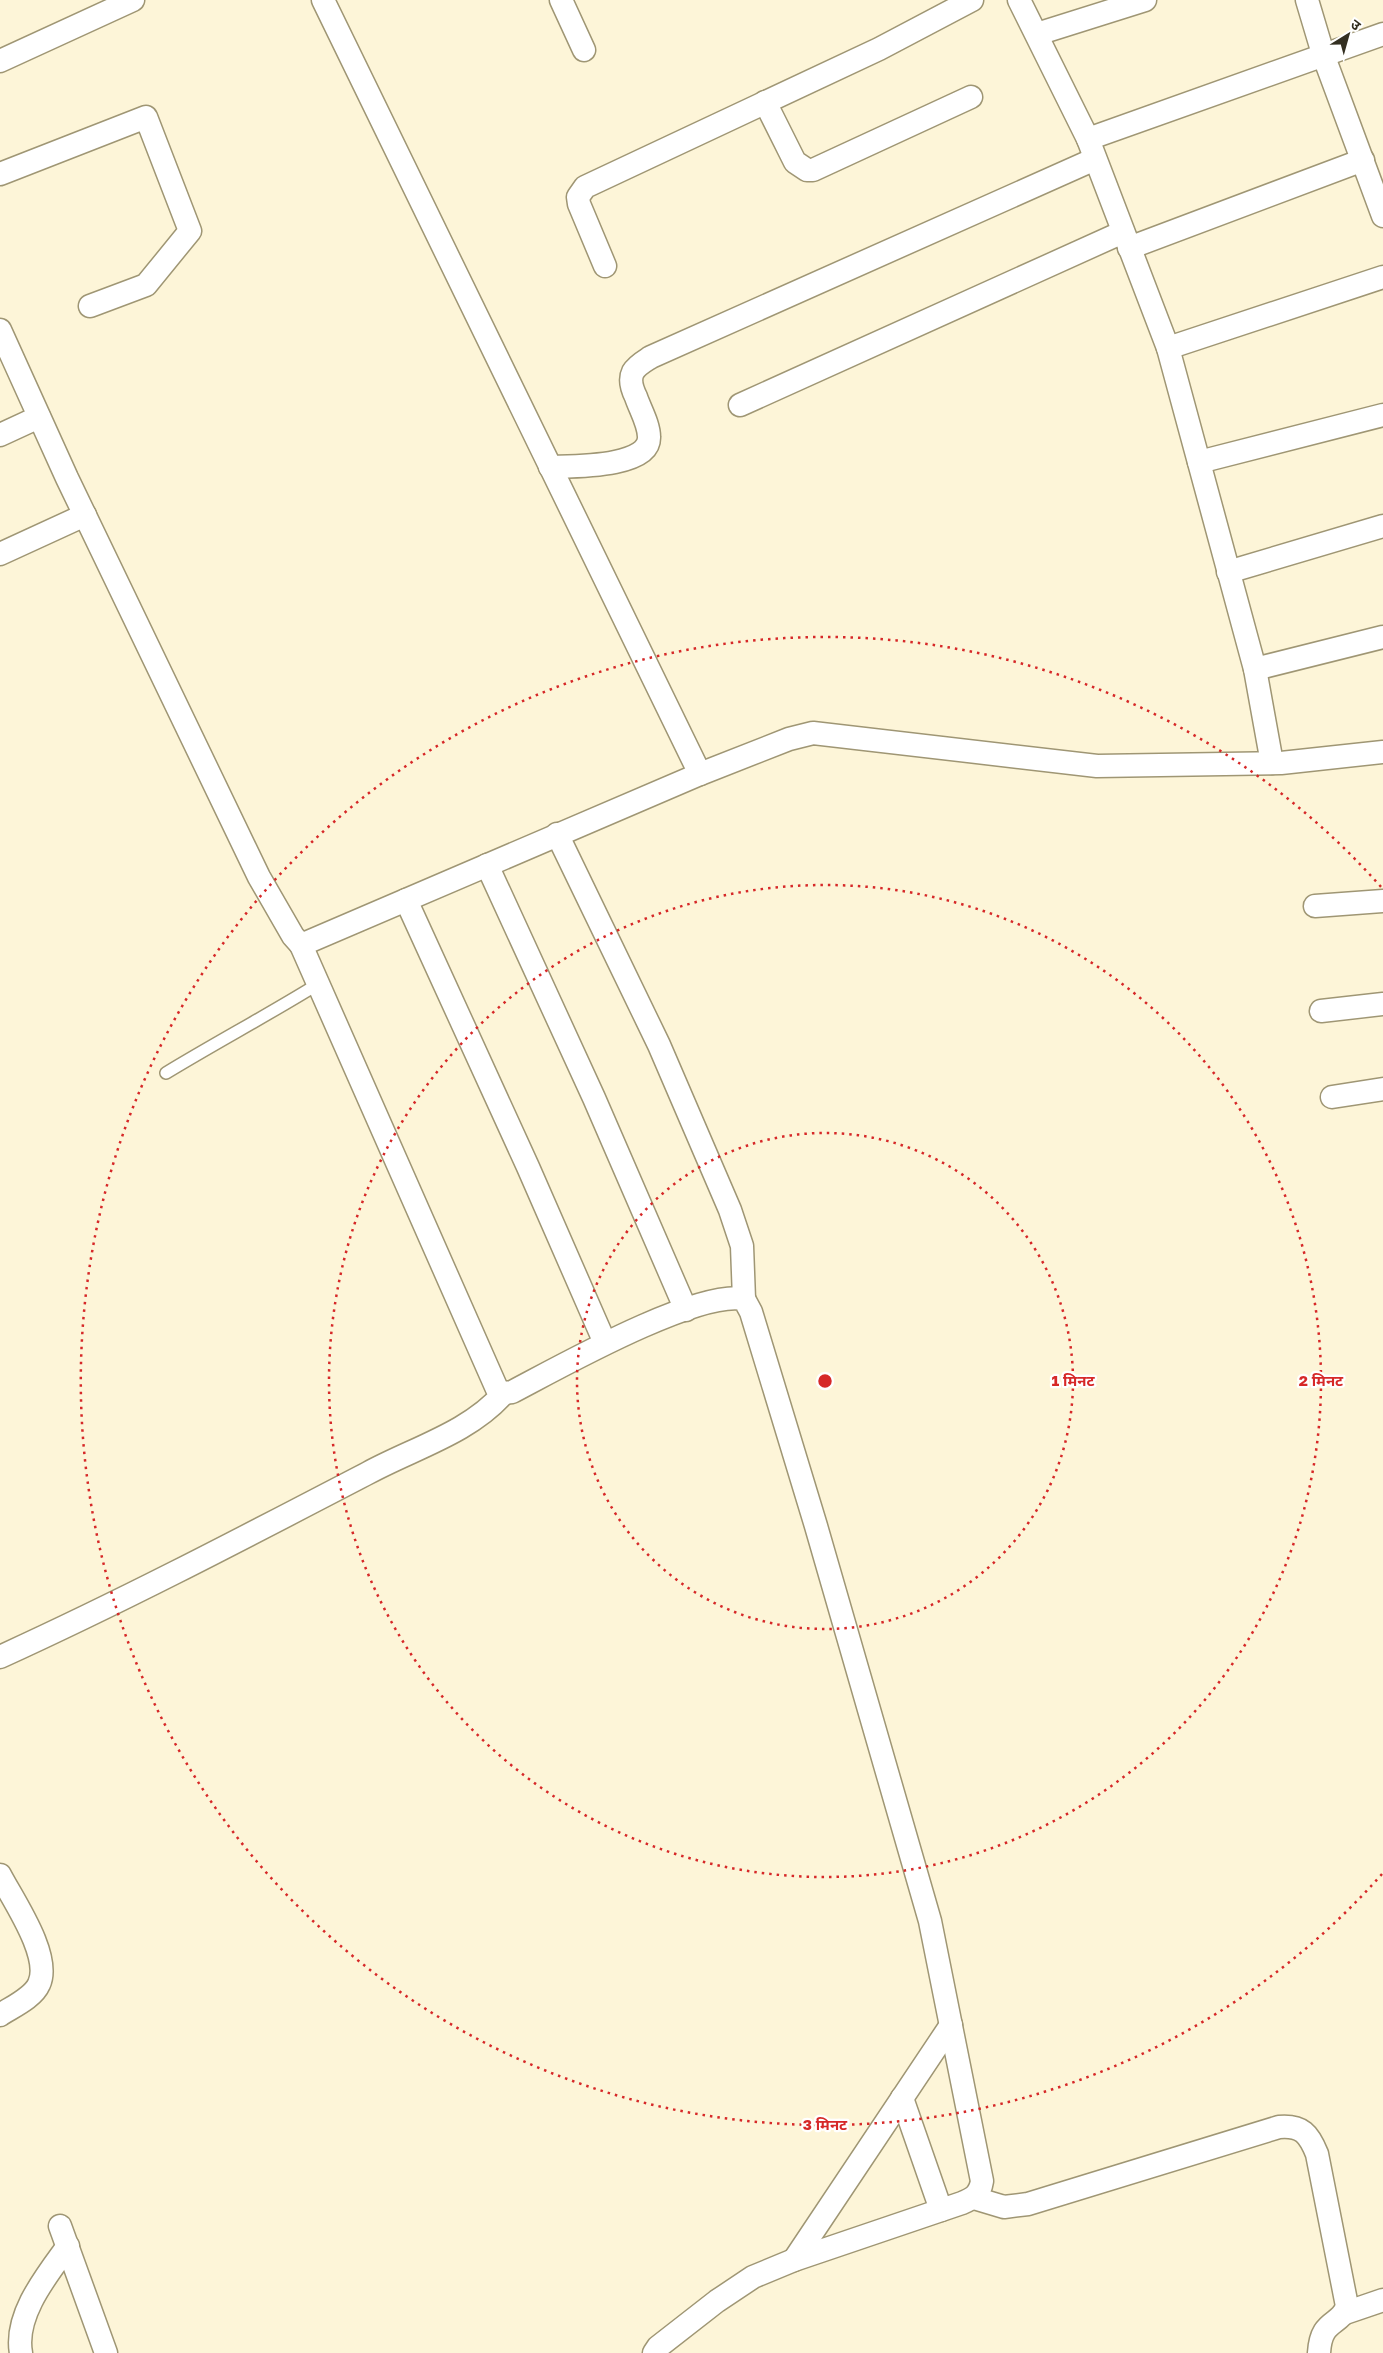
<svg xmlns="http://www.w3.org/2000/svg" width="1383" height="2353" font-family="'Golos Text','Noto Sans Devanagari',sans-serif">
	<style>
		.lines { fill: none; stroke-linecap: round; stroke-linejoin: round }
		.lane-casing { stroke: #9f9674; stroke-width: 14 }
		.street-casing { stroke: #9f9674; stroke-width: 25 }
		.lane { stroke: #fff; stroke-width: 11 }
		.street { stroke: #fff; stroke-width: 22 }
		.ring { fill: none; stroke: #d62828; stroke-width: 2.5; stroke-dasharray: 2.5 5 }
		.centre { fill: #d62828; stroke: #fff; stroke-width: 2.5 }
		.ring-label { font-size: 15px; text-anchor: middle; font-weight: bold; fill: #d62828; stroke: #fff; stroke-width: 4.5; stroke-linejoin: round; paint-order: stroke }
	</style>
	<rect width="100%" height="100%" fill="#fdf5d8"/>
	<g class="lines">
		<defs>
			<path id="lane" d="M166 1073C217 1042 268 1015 318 984"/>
			<g id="street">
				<path d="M323 0 700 774"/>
				<path d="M561 0 584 50"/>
				<path d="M1019 0 1088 139 1168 348 1255 669 1272 763"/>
				<path d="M1307 0 1324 57 1383 216"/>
				<path d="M1037 34 1145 0"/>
				<path d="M0 61 133 0"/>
				<path d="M765 102 795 162 807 170H813L971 97"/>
				<path d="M1088 139 1383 34"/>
				<path d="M0 174 146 117 190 231 146 285 90 306"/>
				<path d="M1129 248 1363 160"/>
				<path d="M605 266 579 204 578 197 585 187 879 49 972 0"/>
				<path d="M0 330 67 478 259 877 293 936 301 945 700 774 789 739 813 733 1097 766 1281 763 1383 752"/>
				<path d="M1168 348 1383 277"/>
				<path d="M740 405 1123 232"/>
				<path d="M0 435 39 417"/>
				<path d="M1199 462 1383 415"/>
				<path d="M550 467C571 466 650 468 649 437 649 424 640 409 636 397 632 389 629 380 633 372 637 365 645 361 651 357L1095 159"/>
				<path d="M0 554 85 515"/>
				<path d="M1228 572 1383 526"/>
				<path d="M1255 669 1383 637"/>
				<path d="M557 834 659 1045 730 1210 742 1246 744 1299"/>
				<path d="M487 865 594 1098 686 1310"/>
				<path d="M406 900 528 1167 605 1343"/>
				<path d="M1315 906 1383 901"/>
				<path d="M301 945 497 1389 504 1393 512 1392C558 1368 696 1290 744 1299L751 1312 816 1526 930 1921 982 2181C980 2194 974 2198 962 2203L794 2260 753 2277 717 2301 658 2347 654 2353"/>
				<path d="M1321 1011 1383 1004"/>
				<path d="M1332 1097 1383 1089"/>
				<path d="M0 1657C125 1600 247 1536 368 1473 414 1448 469 1433 504 1393"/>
				<path d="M0 1875C13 1900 52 1956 39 1984 33 1998 12 2007 0 2015"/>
				<path d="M902 2098 941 2210"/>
				<path d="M974 2198 1004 2207 1028 2204 1279 2127C1302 2125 1309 2134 1317 2154L1347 2306C1340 2327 1321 2318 1319 2353"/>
				<path d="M60 2226 106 2353"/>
				<path d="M794 2260 951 2025"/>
				<path d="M1345 2313 1383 2300"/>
				<path d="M21 2353C14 2315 47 2275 68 2246"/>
			</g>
		</defs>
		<use href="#lane" class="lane-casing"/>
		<use href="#street" class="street-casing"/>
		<use href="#lane" class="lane"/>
		<use href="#street" class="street"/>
	</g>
	<g class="ring">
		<circle cx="825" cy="1381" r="248"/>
		<circle cx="825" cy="1381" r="496"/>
		<path d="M1382 1874A744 744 0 1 1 1382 888"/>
	</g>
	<circle cx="825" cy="1381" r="8" class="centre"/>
	<g class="ring-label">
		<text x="1073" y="1386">1 मिनट</text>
		<text x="1321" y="1386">2 मिनट</text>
		<text x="825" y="2130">3 मिनट</text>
	</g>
	<g transform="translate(1348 35) rotate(37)" stroke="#ffffff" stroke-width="4" paint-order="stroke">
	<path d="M0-4L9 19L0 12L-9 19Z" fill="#332f21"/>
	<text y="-8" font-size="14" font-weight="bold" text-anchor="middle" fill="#332f21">उ</text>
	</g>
</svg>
